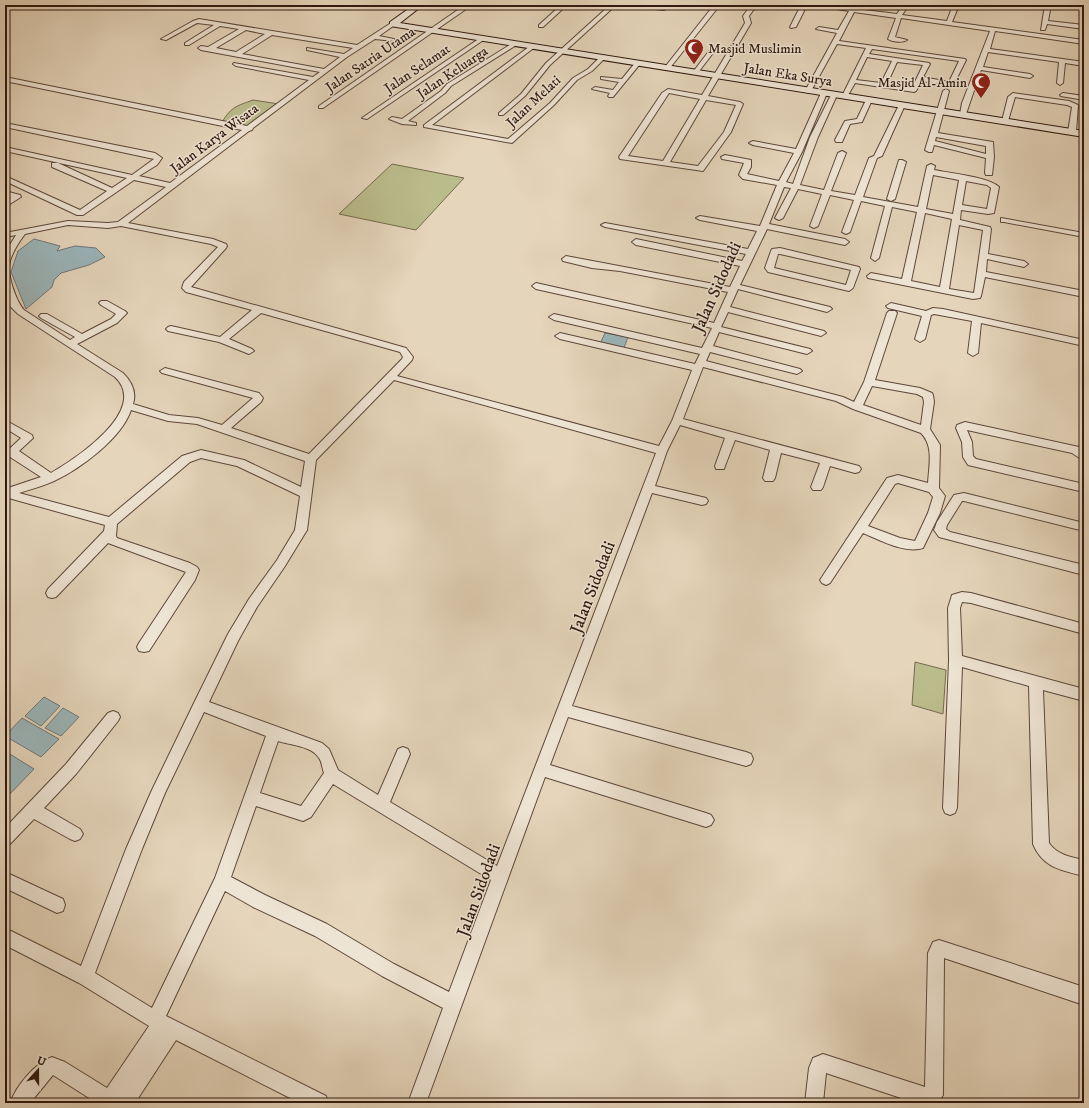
<svg xmlns="http://www.w3.org/2000/svg" width="1089" height="1108" font-family="'IM FELL DW Pica',serif">
	<style>
		.green { fill: #bbbc8c; stroke: #766a4e }
		.water { fill: #9bb6bb; stroke: #707777 }
		.lines { fill: none; stroke-linecap: round; stroke-linejoin: round }
		.street-casing { stroke: #5d473b; stroke-width: 2 }
		.secondary-casing { stroke: #301810; stroke-width: 2 }
		.street { fill: #eee4d3; fill-rule: evenodd }
		.secondary { fill: #eee4d3; fill-rule: evenodd }
		.labels { text-anchor: middle; stroke-width: 3; stroke-linejoin: round; paint-order: stroke }
		.far-poi-label { font-size: 14px; fill: #301810; stroke: #eee4d3; text-anchor: start }
		.far-street-label { font-size: 14px; fill: #301810; stroke: #eee4d3 }
		.street-label { font-size: 17px; fill: #301810; stroke: #eee4d3 }
	</style>
	<rect width="100%" height="100%" fill="#e5d5bb"/>
	<filter id="stains"><feTurbulence type="fractalNoise" baseFrequency=".005" numOctaves="4"/><feColorMatrix values="0 0 0 0 .2 0 0 0 0 .09 0 0 0 0 .02 0 0 0 .5 -.17"/></filter>
	<radialGradient id="worn" r=".72"><stop offset=".6" stop-color="#630" stop-opacity="0"/><stop offset="1" stop-color="#630" stop-opacity=".3"/></radialGradient>
	<g class="green">
		<path d="M253 100 279 104 249 127 222 122C232 106 237 106 253 100Z"/>
		<path d="M392 164 464 178 416 230 339 214Z"/>
		<path d="M915 662 946 670 943 714 912 705Z"/>
	</g>
	<g class="water">
		<path d="M34 239 60 246 57 251 75 246 96 248 105 257 89 265 61 273 54 280 52 287 26 309 11 272 18 251Z"/>
		<path d="M605 333 628 337 624 348 600 344Z"/>
		<path d="M44 697 60 706 41 726 25 716Z"/>
		<path d="M63 708 79 717 61 736 45 728Z"/>
		<path d="M22 718 59 739 41 757 5 736Z"/>
		<path d="M5 751 34 769 5 799Z"/>
	</g>
	<g class="lines">
		<defs>
			<g id="street">
				<path d="M465 5H472L323 108H319V106Z"/>
				<path d="M561 5H567L543 27H539V25Z"/>
				<path d="M610 5H616L550 65 525 96 503 115H499V113L521 94 546 63Z"/>
				<path d="M634 5 663 6 672 5 664 10 637 7Z"/>
				<path d="M714 5H720L669 69H665V67Z"/>
				<path d="M751 5H757L749 16 751 23 708 96 740 102 743 104 731 132 703 171 620 159 619 157 662 93 668 89 702 95 745 23 743 16ZM669 93 700 99 663 161 628 156ZM706 100 736 105 724 132 698 166 670 162Z"/>
				<path d="M801 5H807L796 27 791 28 790 27Z"/>
				<path d="M813 5H828L851 8 852 5H858L856 9 897 14 903 5H909L902 15 947 21 953 5H959L952 22 1084 40V44L995 31 990 49 1084 62V66L1065 63 1063 83 1060 85 1057 83 1059 62 988 52 983 67 1030 74 1033 76 1030 78 981 70 966 114 963 116 960 114 962 103 990 31 901 18 895 37 907 40C903 43 892 42 888 39L896 18 854 12 839 41 965 59 966 60 954 84 951 86 922 81 916 91 914 92 855 83 847 97H843L842 96 866 48 837 44 811 91 808 93 805 91 837 33 816 29 819 27 838 30 849 11ZM872 49 959 61 949 82 923 77 930 64 929 63 869 54ZM867 57 892 61 881 83 856 80ZM897 62 923 65 912 88 887 84Z"/>
				<path d="M1045 5H1051L1048 21 1084 25V29L1047 24 1045 30H1041Z"/>
				<path d="M199 19 357 45 391 23 396 24 379 36 394 39V41L375 39 347 57 253 128 252 130 249 131 128 223 213 239 226 244 227 246 226 248 191 287 406 348 413 357 412 360 397 376 659 446 672 421 692 370 560 339 555 336 560 333 695 364 700 354 554 320 549 317 554 314 702 348 712 328 536 289 532 286 536 283 714 323 728 292 620 271 592 268 563 261 562 259 566 256 730 287 740 266 636 245 632 242 636 239 742 261 746 254 605 227 601 225 605 223 748 249 757 231 700 220 696 218 700 216 760 226 777 185 743 179 739 175 744 163 722 159 721 157 725 155 751 160V167L747 174 779 181 794 153 753 145 749 143 753 141 796 149 821 93 824 91 827 93 802 152 786 182 793 184 810 137 831 95 834 93 837 95 818 137 800 185 824 190 838 153 842 151 846 153 831 191 855 195 869 158 874 156 899 105 904 104 905 105 882 156 877 158 863 197 918 207 927 166 931 164 935 166 934 170C949 173 989 177 999 187L994 213 988 214 961 210 960 220 990 227 991 229 988 254 1024 261 1028 264 1024 267 987 259 986 272 1084 291V297L985 277 981 296 980 298 973 299 868 278 867 276 871 273 902 279 917 212 892 207 879 258 875 261 871 258 885 206 861 201 850 232 846 234 842 232 854 200 830 195 818 226 814 228 810 226 822 194 798 189 783 218 779 220 775 218 791 188 784 187 769 224 845 239 849 242 845 245 767 229 740 285 830 307 832 309 827 312 738 289 730 307 824 331 826 333 821 336 728 312 721 327 810 349 812 351 807 354 719 332 713 346 800 369 802 371 797 374 710 352 706 361 843 397 854 402 864 382 887 313 889 311H895L897 313 875 380 920 388 932 393 933 395 934 402 930 429 940 445 939 488 945 496 940 513 923 548C905 554 880 540 863 533L830 583 826 585 822 583 820 580 822 577 887 478 898 475 928 483C929 466 934 446 921 433L853 409 836 401 703 367 683 419 855 465 859 466 861 469 859 472 855 473 830 466 823 487 821 490H813L811 487 820 463 781 453 775 478 773 481H765L763 478 770 450 735 440 725 466 724 469H716L715 466 725 438 680 425 667 451 655 486 702 497 706 498 708 501 706 504 702 505 652 493 572 706 746 752 751 754 753 759 751 764 746 766 568 717 550 765 706 813 711 815 714 820 711 825 706 827 545 777 426 1103H408L443 1008 382 976 315 936 253 907 225 891 166 1016 326 1096 328 1103H300L176 1040 135 1103H97L53 1075 30 1103H10C17 1085 34 1064 52 1057L65 1062 107 1088 149 1026 79 983 5 945V928L81 966 126 849 152 790 195 701 228 634 249 599 277 560 295 530 300 496 237 466 201 458 190 462 117 524 116 536 117 538 190 563 197 567 199 570 195 580 149 651 144 652 139 651 137 647 139 643 186 572 108 543 56 597 52 598 48 597 46 593 48 589 104 531 105 525 5 497V489L41 477 7 455 6 452 21 438 5 428V420L32 435 33 438 19 451 51 473C75 459 150 410 115 377L18 314 9 305 5 290V253L16 235 5 237V233L68 221 108 223 118 222 166 187 134 180 83 215H77L5 181V176L80 210 107 191 52 167V163H58L112 188 127 178 5 151V147L132 175 154 159 5 127V123L155 153 162 158 157 165 139 176 170 183 242 130 5 81V77L247 126 309 80 236 66 233 64 234 63 313 77 320 72 201 50 198 48 201 46 208 47 239 29 220 26 189 45H185V43L214 25 197 23 166 40 161 39 193 21ZM246 30 265 34 236 52 216 48ZM272 35 353 48 344 54 307 48V50L340 57 324 69 242 54ZM933 175 959 180 953 214 926 209ZM966 181 987 185 991 188 987 209 962 205ZM925 213 952 219 940 287 911 281ZM68 225 108 228 121 226 211 244 218 247 184 282 182 288 186 292 252 310 220 337 171 326 168 327 166 329 168 331 219 342 249 354 254 351 252 349 229 339 261 313 400 352 403 357 402 359 309 454 231 428 261 402 263 398 259 393 165 368 160 371 162 373 253 398 222 425 198 418 169 415 133 404C137 392 131 381 123 373L77 344 117 323 127 313 125 311 107 301H101L99 303 101 305 116 314 111 319 82 334 47 314H41L39 316 41 318 75 337 70 340 24 310C16 301 6 273 10 261 13 251 19 242 25 234ZM959 225 983 230 974 293 949 289ZM394 380 656 453 497 866 390 802 410 754 408 749 403 747 398 749 378 795 338 770 329 749 322 743 209 702 238 641 257 607 285 566 307 530 316 460ZM872 386 917 394 923 397 924 402 921 425 863 405ZM131 410 168 421 197 424 305 461 301 487 244 460 201 450 182 456 109 517 19 493C31 489 43 486 54 481 80 469 122 438 131 410ZM898 483 929 492 933 497 928 513 915 541 900 538 868 526 895 484ZM204 712 266 736 215 878 152 1008 95 973 142 849 165 793ZM278 741C290 745 312 746 319 758 322 762 322 768 324 773L301 806 260 793ZM333 784 491 880 449 992 394 964 327 924 265 895 231 877 256 806 303 821 311 817Z"/>
				<path d="M480 38 485 39 367 119 362 118Z"/>
				<path d="M513 43 518 44 451 86 445 93 408 121 416 123V125L402 124 389 119 392 117 402 119 441 91 447 84Z"/>
				<path d="M530 46 535 47 432 125 508 139 550 103 573 78 588 69 600 57 605 58 592 71 577 80 554 105 512 143 424 127V125Z"/>
				<path d="M711 50 714 52 713 53 697 74H693V72L709 51Z"/>
				<path d="M635 63 640 64 613 97H609L608 96 610 93 592 89 595 87 613 90 619 82 601 79V77L622 79Z"/>
				<path d="M946 89 949 91 938 133 993 142 994 157 992 175H986L985 173 986 158 934 145 932 152H929L925 150 943 91ZM936 137 986 146V154L935 141Z"/>
				<path d="M1013 93 1069 101 1078 105 1076 132 1072 134 1068 132 1072 107 1067 105 1015 97 1008 121 1003 122 1002 121 1008 97Z"/>
				<path d="M1063 93 1084 96V100L1061 96 1060 95Z"/>
				<path d="M869 98 872 100 862 122 850 124 842 142H836L835 140 845 121 857 119 866 100Z"/>
				<path d="M899 160H902L906 162 895 199 891 201 887 199Z"/>
				<path d="M5 191 20 195 21 197 5 207V201L11 198 5 196Z"/>
				<path d="M1001 218 1084 233V237L1004 222H1001Z"/>
				<path d="M780 248 859 267 860 269 853 288 849 291 768 272 765 268 771 251 772 249ZM778 254H780L851 270 846 285 774 268Z"/>
				<path d="M891 303 926 311 933 308 943 309 1084 340V346L981 323 978 353 973 356 968 353 972 321 934 314 931 315 925 339 920 342 915 339 922 316 888 308 886 306Z"/>
				<path d="M965 422 1079 447 1084 451V461L1072 453 967 430 972 442 973 456 976 459 1084 484V492L968 465 963 457 962 442 956 428 957 425Z"/>
				<path d="M964 493 1084 523V531L964 501H962L947 525 946 529 950 532 1084 565V575L939 537 934 530 937 522 954 495Z"/>
				<path d="M962 592 971 593 1084 624V634L971 603 962 602 960 608 962 656 1084 689V701L1043 690 1049 843C1057 855 1071 857 1084 860V876C1061 870 1043 868 1033 844L1029 686 962 667 957 808 955 813 950 815 945 813 943 808 949 660 948 608 952 595Z"/>
				<path d="M113 711 118 713 120 717 118 721 76 774 44 808 80 829 83 834 80 839 75 841 70 839 34 819 10 844 5 847V828L66 764 108 713Z"/>
				<path d="M5 872 63 899 65 905 63 911 57 913 5 888Z"/>
				<path d="M939 940 1084 987V1005L944 958 943 1095 938 1103H916L826 1073 823 1103H805L809 1068 813 1058 823 1054 925 1087 928 953 933 942Z"/>
			</g>
			<path id="secondary" d="M414 5H423L400 23 1084 131V137L390 26V22Z"/>
		</defs>
		<use href="#street" class="street-casing"/>
		<use href="#secondary" class="secondary-casing"/>
		<use href="#street" class="street"/>
		<use href="#secondary" class="secondary"/>
	</g>
	<defs>
		<symbol id="mosque-pin" viewBox="-11 -11 22 30"><path d="M0 17L-7.5 6A9.5 9.5 0 1 1 7.5 6Z" fill="#8f2418" stroke="#eee4d3"/><path d="M3.5-4.9A6 6 0 1 0 3.5 4.9A5 5 0 1 1 3.5-4.9Z" fill="#fff"/></symbol>
	</defs>
	<g fill-rule="evenodd">
		<use href="#mosque-pin" x="683" y="37" width="22" height="30"/>
		<use href="#mosque-pin" x="970" y="71" width="22" height="30"/>
	</g>
	<g class="labels">
		<g class="far-poi-label">
			<text x="708" y="53">Masjid Muslimin</text>
			<text x="967" y="87" text-anchor="end">Masjid Al-Amin</text>
		</g>
		<g class="far-street-label">
			<text transform="translate(370 59) rotate(-34)" y="5">Jalan Satria Utama</text>
			<text transform="translate(417 68) rotate(-34)" y="5">Jalan Selamat</text>
			<text transform="translate(452 72) rotate(-34)" y="5">Jalan Keluarga</text>
			<text transform="translate(788 74) rotate(9)" y="5">Jalan Eka Surya</text>
			<text transform="translate(533 101) rotate(-43)" y="5">Jalan Melati</text>
			<text transform="translate(214 138) rotate(-37)" y="5">Jalan Karya Wisata</text>
		</g>
		<g class="street-label">
			<text transform="translate(716 287) rotate(-66)" y="6">Jalan Sidodadi</text>
			<text transform="translate(592 587) rotate(-69)" y="6">Jalan Sidodadi</text>
			<text transform="translate(478 890) rotate(-70)" y="6">Jalan Sidodadi</text>
		</g>
	</g>
	<rect width="1089" height="1108" fill="none" stroke="#e5d5bb" stroke-width="20"/>
	<rect x="6" y="6" width="1077" height="1096" fill="none" stroke="#301810" stroke-width="2"/>
	<rect x="10" y="10" width="1069" height="1088" fill="none" stroke="#301810"/>
	<g transform="translate(38 1070) rotate(21)" stroke="#eee4d3" stroke-width="3" paint-order="stroke">
	<path d="M0-3L7 15L0 10L-7 15Z" fill="#301810"/>
	<text y="-6" font-size="11" font-weight="bold" text-anchor="middle" fill="#301810">U</text>
	</g>
	<rect width="100%" height="100%" filter="url(#stains)"/>
	<rect width="100%" height="100%" fill="url(#worn)"/>
</svg>
